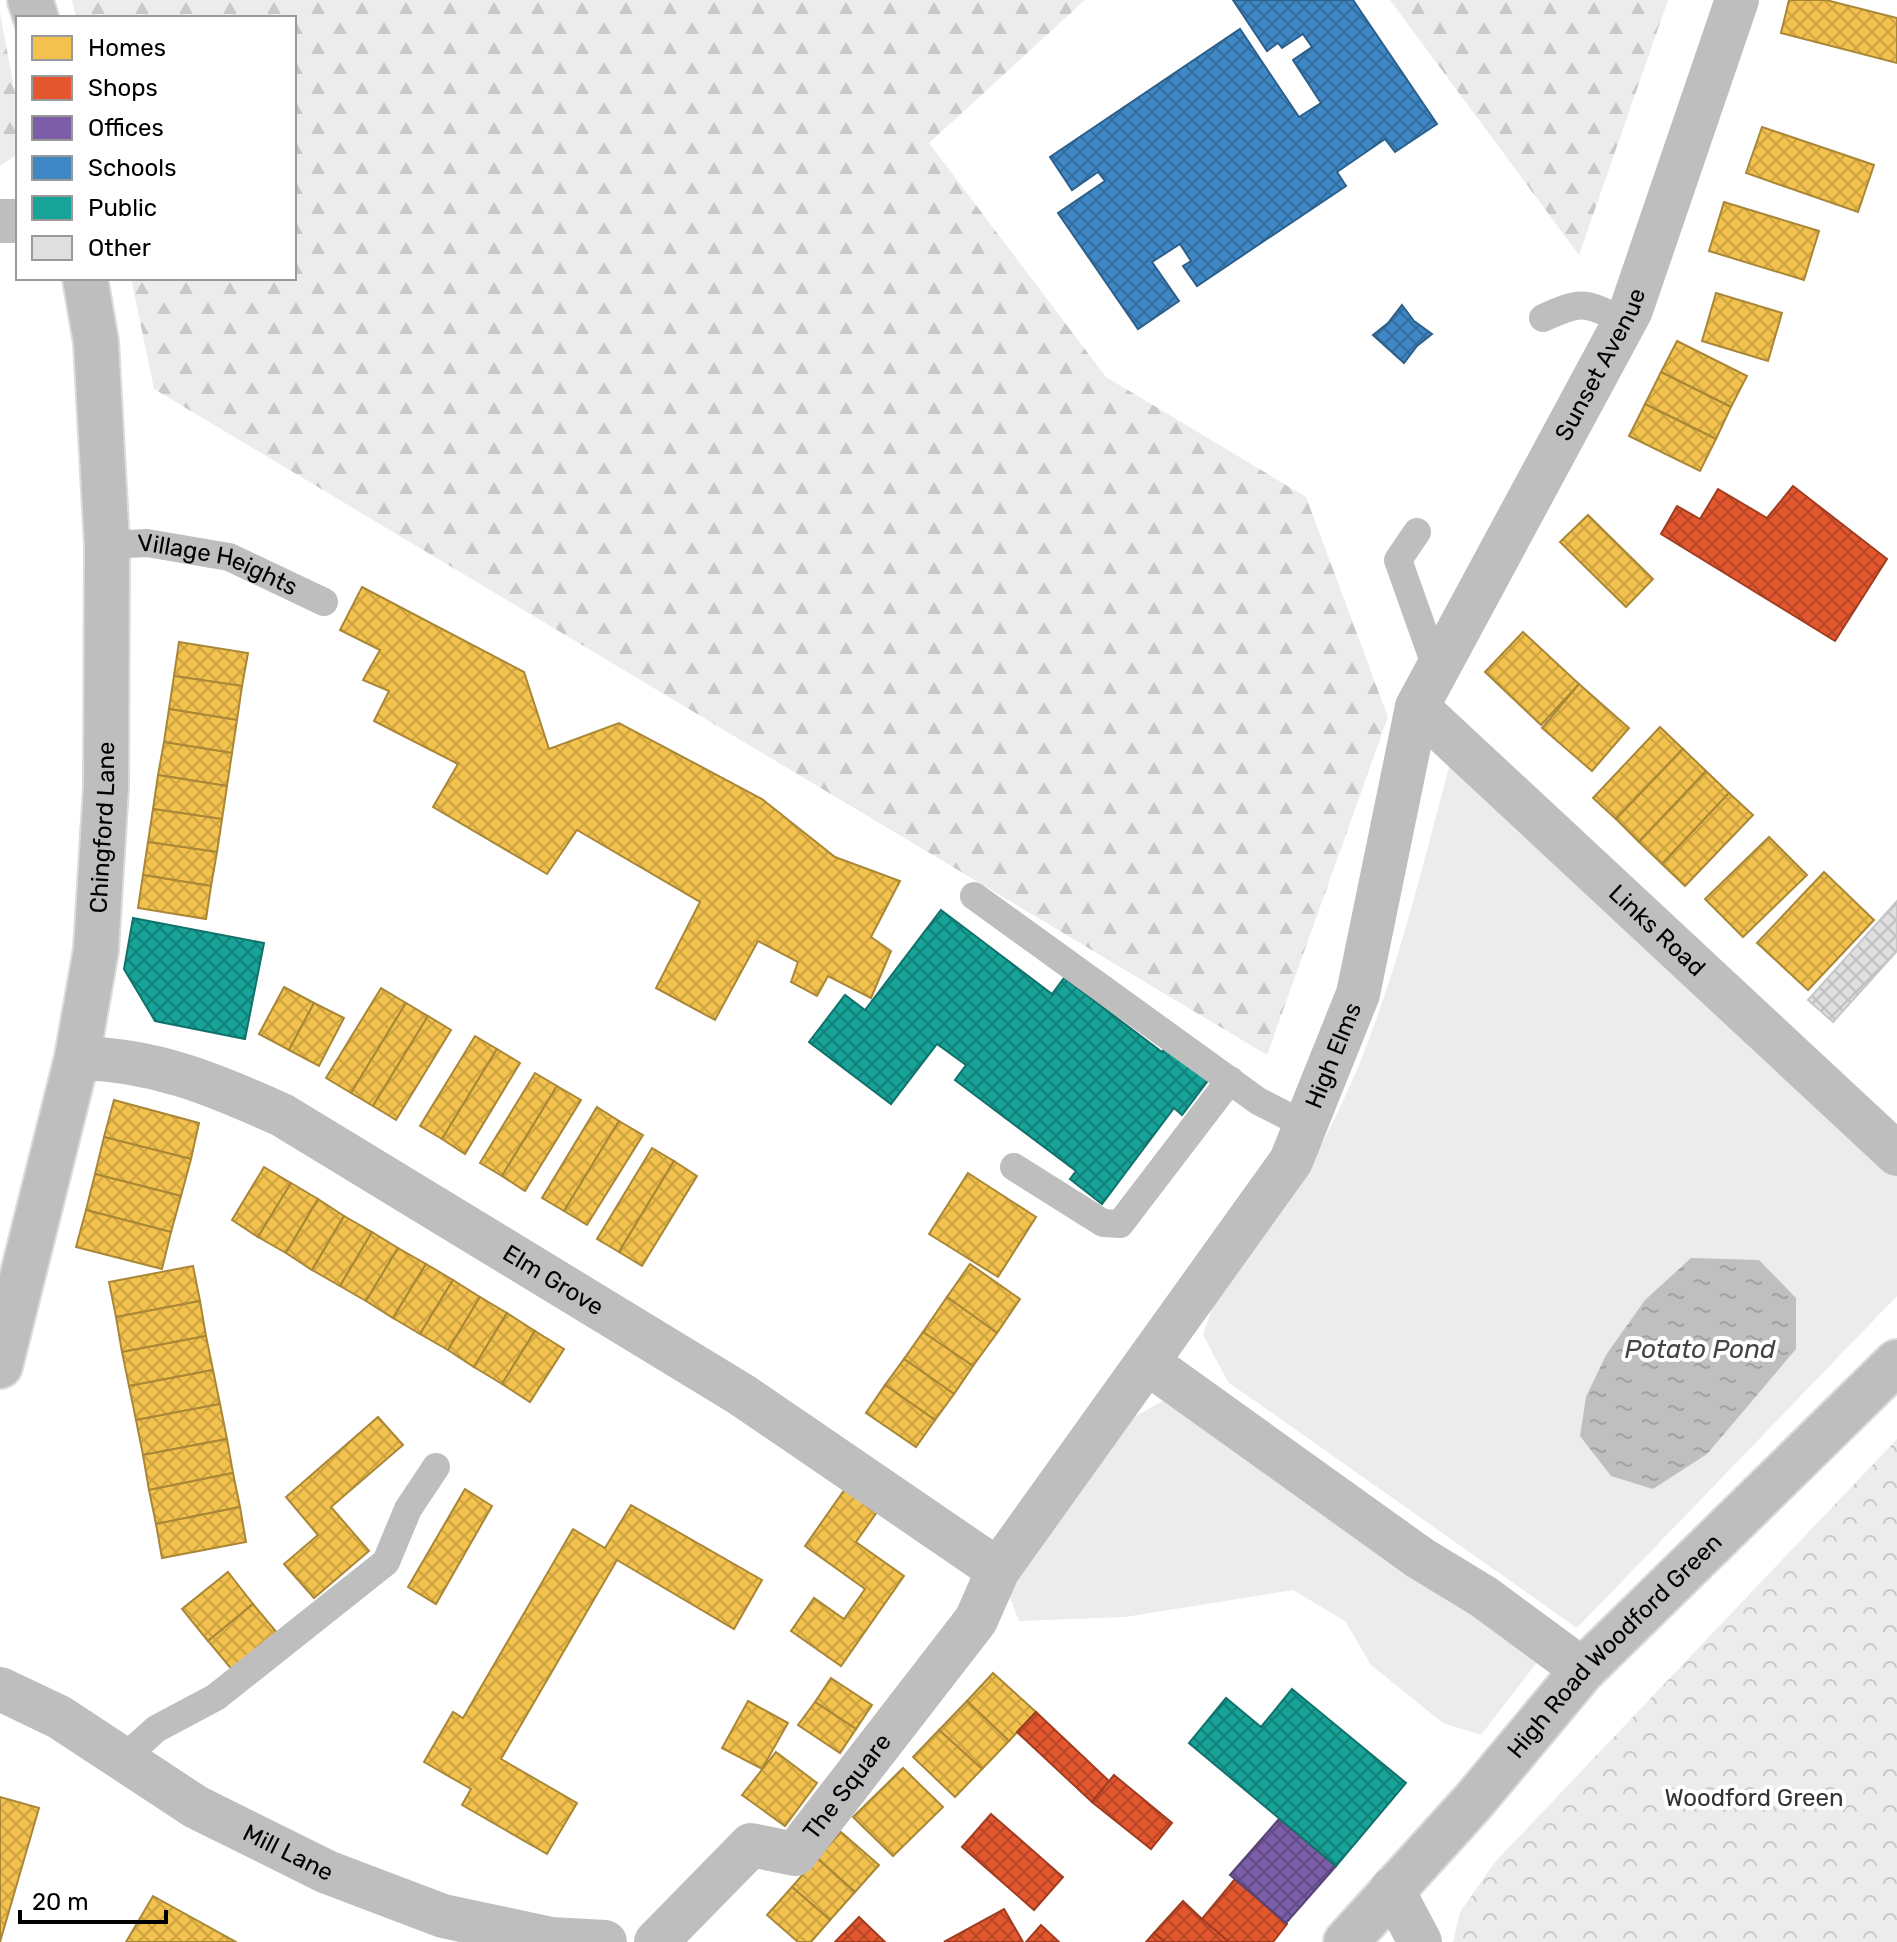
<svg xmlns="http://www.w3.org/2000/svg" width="1897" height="1942" font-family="Rubik,sans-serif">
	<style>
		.green { fill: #ececec }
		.forest { fill: url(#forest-firs) }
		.park { fill: url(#park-crowns) }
		.water { fill: url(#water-ripples) }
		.homes { fill: url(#homes-cross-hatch); stroke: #a98737; stroke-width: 2 }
		.shops { fill: url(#shops-cross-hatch); stroke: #a03d20; stroke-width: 2 }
		.offices { fill: url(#offices-cross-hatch); stroke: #564275; stroke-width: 2 }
		.schools { fill: url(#schools-cross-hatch); stroke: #2c5f8a; stroke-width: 2 }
		.public { fill: url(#public-cross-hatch); stroke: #10726a; stroke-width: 2 }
		.building { fill: url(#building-cross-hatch); stroke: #c7c7c7; stroke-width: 2 }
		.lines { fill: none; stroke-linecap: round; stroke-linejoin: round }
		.primary-casing { stroke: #dbdbdb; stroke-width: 48 }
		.service { stroke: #bebebe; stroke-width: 28 }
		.minor { stroke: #bebebe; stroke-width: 44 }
		.tertiary { stroke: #bebebe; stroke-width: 44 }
		.primary { stroke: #bebebe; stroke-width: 44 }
		.labels { text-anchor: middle; stroke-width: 8; stroke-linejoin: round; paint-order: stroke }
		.street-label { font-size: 24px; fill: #000; stroke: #fff }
		.park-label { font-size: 24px; fill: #333; stroke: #fff }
		.water-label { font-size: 26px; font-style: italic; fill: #444; stroke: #fff }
	</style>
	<defs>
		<pattern id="forest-firs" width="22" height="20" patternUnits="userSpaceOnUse" patternTransform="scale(2)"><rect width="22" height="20" fill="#ececec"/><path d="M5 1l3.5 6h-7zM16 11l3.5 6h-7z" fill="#c9c9c9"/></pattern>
		<pattern id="park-crowns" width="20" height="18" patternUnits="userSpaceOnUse" patternTransform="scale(2)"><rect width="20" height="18" fill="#ececec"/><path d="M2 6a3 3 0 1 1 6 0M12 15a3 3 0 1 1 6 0" fill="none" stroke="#c9c9c9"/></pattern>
		<pattern id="water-ripples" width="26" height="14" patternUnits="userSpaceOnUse" patternTransform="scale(2)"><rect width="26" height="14" fill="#bfbfbf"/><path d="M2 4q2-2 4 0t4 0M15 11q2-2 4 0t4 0" fill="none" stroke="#a2a2a2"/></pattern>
		<pattern id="homes-cross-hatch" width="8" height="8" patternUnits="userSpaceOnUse" patternTransform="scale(2)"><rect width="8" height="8" fill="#f2c14e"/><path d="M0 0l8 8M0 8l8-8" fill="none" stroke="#cea442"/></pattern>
		<pattern id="shops-cross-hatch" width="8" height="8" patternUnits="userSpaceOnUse" patternTransform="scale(2)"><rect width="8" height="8" fill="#e4572e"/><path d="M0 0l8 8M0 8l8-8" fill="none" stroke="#b64625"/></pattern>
		<pattern id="offices-cross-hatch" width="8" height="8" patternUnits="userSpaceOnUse" patternTransform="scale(2)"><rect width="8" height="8" fill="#7b5ea7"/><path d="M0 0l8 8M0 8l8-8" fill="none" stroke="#624b86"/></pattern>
		<pattern id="schools-cross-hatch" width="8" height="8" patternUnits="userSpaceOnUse" patternTransform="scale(2)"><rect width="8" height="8" fill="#3f88c5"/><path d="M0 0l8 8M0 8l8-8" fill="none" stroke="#326d9e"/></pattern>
		<pattern id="public-cross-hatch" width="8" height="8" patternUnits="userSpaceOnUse" patternTransform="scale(2)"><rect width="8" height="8" fill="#17a398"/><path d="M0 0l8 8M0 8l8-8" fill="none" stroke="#12827a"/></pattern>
		<pattern id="building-cross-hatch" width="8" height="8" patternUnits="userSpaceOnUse" patternTransform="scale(2)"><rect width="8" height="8" fill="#dfdfdf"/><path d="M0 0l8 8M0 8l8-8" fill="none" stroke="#bebebe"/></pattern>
	</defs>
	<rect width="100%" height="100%" fill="#fff"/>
	<g class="green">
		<path d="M1450 763 1897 1175V1296L1577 1628 1228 1382 1203 1335C1211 1313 1218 1286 1230 1267 1261 1219 1304 1180 1330 1128 1388 1014 1417 887 1450 763Z"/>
		<path d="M1164 1400 1538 1661 1481 1735 1443 1723 1371 1665 1345 1621 1293 1590 1125 1617 1019 1621 1007 1590 1133 1418Z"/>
	</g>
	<g class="forest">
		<path d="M72 0H1085L929 143 1106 377 1306 497 1388 717 1267 1055 154 389 131 278H294V18H76Z"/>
		<path d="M1390 0H1668L1579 255Z"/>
		<path d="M0 13 18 109V154L0 166Z"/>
	</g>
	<path class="park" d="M1897 1439V1942H1453L1460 1912 1495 1862Z"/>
	<path class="water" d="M1691 1258 1759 1260 1796 1298V1349L1707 1454 1653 1489 1611 1476 1580 1436 1586 1397 1606 1355 1645 1300Z"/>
	<g class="homes">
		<path d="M1789 0H1826L1897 18V63L1781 33Z"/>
		<path d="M1762 127 1874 165 1858 212 1746 173Z"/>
		<path d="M1724 202 1819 231 1804 280 1709 251Z"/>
		<path d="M1716 293 1782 313 1768 361 1702 341Z"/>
		<path d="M1677 341 1747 376 1731 407 1661 372Z"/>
		<path d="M1661 372 1731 407 1716 439 1645 404Z"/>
		<path d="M1645 404 1716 439 1700 471 1629 436Z"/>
		<path d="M1588 515 1653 579 1626 607 1560 542Z"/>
		<path d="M362 587 524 672 549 749 619 723 762 799 835 857 900 881 871 937 891 951 871 998 828 976 817 996 791 982 798 962 758 941 715 1020 656 988 700 902 577 830 547 874 433 807 458 764 374 721 389 691 363 680 380 650 340 630Z"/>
		<path d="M1523 632 1579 684 1541 725 1485 672Z"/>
		<path d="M179 642 248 653 242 686 174 676Z"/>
		<path d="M174 676 242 686 237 720 169 709Z"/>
		<path d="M1579 684 1629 728 1592 771 1542 728Z"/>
		<path d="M169 709 237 720 232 753 164 742Z"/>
		<path d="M1660 727 1683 749 1616 819 1593 798Z"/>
		<path d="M164 742 232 753 227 786 158 775Z"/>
		<path d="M1683 749 1706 771 1639 842 1616 819Z"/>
		<path d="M1706 771 1729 793 1662 864 1639 842Z"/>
		<path d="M158 775 227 786 222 819 153 809Z"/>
		<path d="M1729 793 1753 815 1685 886 1662 864Z"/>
		<path d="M153 809 222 819 217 852 148 842Z"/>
		<path d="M1769 837 1807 875 1743 937 1705 899Z"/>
		<path d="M148 842 217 852 211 886 143 875Z"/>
		<path d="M1824 872 1874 920 1808 990 1757 943Z"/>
		<path d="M143 875 211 886 206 919 138 908Z"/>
		<path d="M284 987 314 1003 289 1050 259 1034Z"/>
		<path d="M381 988 406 1003 351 1093 326 1078Z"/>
		<path d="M314 1003 344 1018 319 1066 289 1050Z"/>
		<path d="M406 1003 428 1016 373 1106 351 1093Z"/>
		<path d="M428 1016 451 1030 396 1120 373 1106Z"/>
		<path d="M475 1036 497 1049 442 1139 420 1126Z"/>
		<path d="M497 1049 520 1063 465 1154 442 1139Z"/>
		<path d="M535 1073 557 1086 502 1176 480 1163Z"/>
		<path d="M557 1086 581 1100 525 1191 502 1176Z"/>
		<path d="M114 1100 199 1123 191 1159 104 1137Z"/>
		<path d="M597 1107 619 1121 564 1211 542 1198Z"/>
		<path d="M619 1121 643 1135 587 1225 564 1211Z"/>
		<path d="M104 1137 191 1159 181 1196 95 1174Z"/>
		<path d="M652 1148 674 1161 619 1252 597 1239Z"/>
		<path d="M674 1161 697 1176 642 1266 619 1252Z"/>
		<path d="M264 1167 291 1183 258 1237 232 1220Z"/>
		<path d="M968 1173 1036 1217 998 1277 929 1234Z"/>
		<path d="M95 1174 181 1196 171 1232 86 1210Z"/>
		<path d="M291 1183 318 1199 286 1253 258 1237Z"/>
		<path d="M318 1199 344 1216 312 1270 286 1253Z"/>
		<path d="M86 1210 171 1232 162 1269 76 1247Z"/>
		<path d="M344 1216 372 1232 340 1286 312 1270Z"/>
		<path d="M372 1232 398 1248 366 1301 340 1286Z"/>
		<path d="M398 1248 426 1264 393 1318 366 1301Z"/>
		<path d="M426 1264 453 1280 420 1334 393 1318Z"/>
		<path d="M970 1264 1020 1299 997 1333 947 1297Z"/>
		<path d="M193 1266 200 1301 116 1317 109 1282Z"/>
		<path d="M453 1280 480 1297 448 1350 420 1334Z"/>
		<path d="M480 1297 507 1313 474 1367 448 1350Z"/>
		<path d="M947 1297 997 1333 973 1366 923 1332Z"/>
		<path d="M200 1301 206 1336 122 1352 116 1317Z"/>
		<path d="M507 1313 535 1331 502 1384 474 1367Z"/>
		<path d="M535 1331 564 1349 530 1402 502 1384Z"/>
		<path d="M923 1332 973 1366 954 1394 904 1359Z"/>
		<path d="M206 1336 213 1370 129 1386 122 1352Z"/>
		<path d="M904 1359 954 1394 935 1420 885 1385Z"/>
		<path d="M213 1370 220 1404 136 1420 129 1386Z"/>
		<path d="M885 1385 935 1420 916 1447 866 1413Z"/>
		<path d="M220 1404 227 1439 143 1455 136 1420Z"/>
		<path d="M378 1417 403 1445 331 1507 369 1551 314 1598 284 1564 318 1535 286 1497Z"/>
		<path d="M227 1439 233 1473 149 1490 143 1455Z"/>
		<path d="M233 1473 240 1507 156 1524 149 1490Z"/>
		<path d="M465 1489 492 1506 436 1604 408 1587Z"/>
		<path d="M845 1489 877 1512 856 1542 904 1576 841 1666 791 1631 814 1598 844 1619 865 1589 805 1546Z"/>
		<path d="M631 1505 762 1580 734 1629 617 1560 501 1759 577 1803 547 1854 462 1805 471 1789 424 1762 453 1712 463 1718 573 1529 605 1548Z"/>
		<path d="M240 1507 246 1542 162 1558 156 1524Z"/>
		<path d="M228 1572 253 1604 208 1641 182 1609Z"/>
		<path d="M253 1604 279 1635 234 1672 208 1641Z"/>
		<path d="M993 1673 1036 1712 1009 1741 967 1701Z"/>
		<path d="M831 1678 872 1705 856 1729 815 1702Z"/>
		<path d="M748 1701 788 1723 762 1769 722 1748Z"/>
		<path d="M967 1701 1009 1741 982 1769 939 1730Z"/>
		<path d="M815 1702 856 1729 840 1753 798 1725Z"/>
		<path d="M939 1730 982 1769 955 1797 913 1757Z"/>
		<path d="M776 1752 817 1783 785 1826 742 1795Z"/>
		<path d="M903 1768 943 1807 893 1856 853 1817Z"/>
		<path d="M0 1797 39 1808 0 1942Z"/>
		<path d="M841 1832 879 1865 855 1892 817 1858Z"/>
		<path d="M817 1858 855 1892 830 1920 792 1887Z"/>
		<path d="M792 1887 830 1920 811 1942H798L767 1915Z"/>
		<path d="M153 1896 236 1942H126Z"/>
	</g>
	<g class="shops">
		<path d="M1793 486 1887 559 1835 641 1661 534 1677 506 1700 519 1718 489 1767 518Z"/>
		<path d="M1036 1712 1109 1781 1092 1802 1017 1732Z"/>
		<path d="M1114 1775 1172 1823 1151 1849 1092 1802Z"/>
		<path d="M991 1814 1063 1877 1034 1910 962 1847Z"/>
		<path d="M1235 1879 1287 1924 1273 1942H1229L1202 1919Z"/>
		<path d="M1183 1901 1202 1919 1229 1942H1165L1154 1933Z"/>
		<path d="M1004 1909 1023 1942H944Z"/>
		<path d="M859 1917 885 1942H835Z"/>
		<path d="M1041 1925 1059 1942H1026Z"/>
		<path d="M1154 1933 1165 1942H1146Z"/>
	</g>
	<path class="offices" d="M1279 1819 1336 1866 1286 1923 1230 1875Z"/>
	<g class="schools">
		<path d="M1233 0H1353L1437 124 1395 152 1385 139 1337 172 1346 186 1197 286 1183 266 1191 261 1180 244 1152 262 1179 301 1138 329 1058 213 1105 181 1098 172 1072 190 1050 157 1240 29 1299 117 1321 103 1293 60 1312 47 1303 34 1282 48 1278 43 1267 51Z"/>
		<path d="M1402 305 1414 321 1432 334 1417 346 1404 363 1373 335 1388 323Z"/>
	</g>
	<g class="public">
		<path d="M941 910 1052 994 1064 978 1162 1052 1167 1045 1210 1078 1182 1115 1174 1108 1102 1204 1070 1179 1076 1171 955 1080 966 1065 937 1044 891 1104 809 1042 845 995 865 1010Z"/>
		<path d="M133 918 264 943 245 1039 155 1021 124 969Z"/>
		<path d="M1292 1689 1406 1783 1336 1866 1189 1743 1226 1698 1261 1727Z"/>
	</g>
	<path class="building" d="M1897 901V951L1833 1022 1808 1000Z"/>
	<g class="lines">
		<defs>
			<g id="primary">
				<path d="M30 0 36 18"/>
				<path id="s6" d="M0 1366 77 1058 96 950 106 787 107 545 96 342 85 278"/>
				<path id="s7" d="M1346 1942 1473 1802 1583 1670 1897 1362"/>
			</g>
		</defs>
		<use href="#primary" class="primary-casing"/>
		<g class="service">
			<path d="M1543 318C1585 299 1584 303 1625 321"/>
			<path d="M1417 532 1398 560 1437 670"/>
			<path id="s1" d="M107 545 147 543 229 557 324 602"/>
			<path d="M974 896 1258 1101 1305 1125"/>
			<path d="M1014 1167 1103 1223 1120 1224 1230 1080"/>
			<path d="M124 1758 156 1729 216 1697 386 1562 408 1509 436 1467"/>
		</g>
		<g class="minor">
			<path d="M0 221H18"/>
			<path id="s2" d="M1417 707 1897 1154"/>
			<path id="s3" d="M77 1058C154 1059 213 1084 282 1115L742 1395 998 1570"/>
			<path d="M1148 1363 1420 1558 1484 1597 1583 1670"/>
			<path id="s4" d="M0 1689 59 1717 196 1807 327 1872 443 1916 551 1939 605 1942"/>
			<path id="s5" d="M656 1942 751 1845 795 1854 976 1620 998 1570 1291 1161 1358 994 1417 707 1631 310 1737 0"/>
		</g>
		<path class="tertiary" d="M1392 1889 1420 1942"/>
		<use href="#primary" class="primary"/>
	</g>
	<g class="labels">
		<g class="street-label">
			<text dy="8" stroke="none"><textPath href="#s5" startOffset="1896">Sunset Avenue</textPath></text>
			<text dy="8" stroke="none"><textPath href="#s1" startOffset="114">Village Heights</textPath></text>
			<text dy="8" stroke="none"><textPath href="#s6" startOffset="550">Chingford Lane</textPath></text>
			<text dy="8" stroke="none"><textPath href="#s2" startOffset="328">Links Road</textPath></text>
			<text dy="8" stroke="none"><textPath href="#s5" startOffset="1148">High Elms</textPath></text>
			<text dy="8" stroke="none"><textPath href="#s3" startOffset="532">Elm Grove</textPath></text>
			<text dy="8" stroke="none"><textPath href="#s7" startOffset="400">High Road Woodford Green</textPath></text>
			<text dy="8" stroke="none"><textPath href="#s5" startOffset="266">The Square</textPath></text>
			<text dy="8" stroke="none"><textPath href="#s4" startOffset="332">Mill Lane</textPath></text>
		</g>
		<g class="park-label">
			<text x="1754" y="1806">Woodford Green</text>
		</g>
		<g class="water-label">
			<text x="1700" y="1358">Potato Pond</text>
		</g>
	</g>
	<rect x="16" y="16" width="280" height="264" fill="#ffffff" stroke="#999999" stroke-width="2"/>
	<rect x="32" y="36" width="40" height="24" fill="#f2c14e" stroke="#999999" stroke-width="2"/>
	<text x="88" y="56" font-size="24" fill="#000000">Homes</text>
	<rect x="32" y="76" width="40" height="24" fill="#e4572e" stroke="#999999" stroke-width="2"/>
	<text x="88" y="96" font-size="24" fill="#000000">Shops</text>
	<rect x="32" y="116" width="40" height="24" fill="#7b5ea7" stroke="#999999" stroke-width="2"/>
	<text x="88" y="136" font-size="24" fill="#000000">Offices</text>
	<rect x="32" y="156" width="40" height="24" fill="#3f88c5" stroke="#999999" stroke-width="2"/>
	<text x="88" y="176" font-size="24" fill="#000000">Schools</text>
	<rect x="32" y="196" width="40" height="24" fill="#17a398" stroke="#999999" stroke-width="2"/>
	<text x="88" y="216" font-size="24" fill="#000000">Public</text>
	<rect x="32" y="236" width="40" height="24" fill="#dfdfdf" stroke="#999999" stroke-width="2"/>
	<text x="88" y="256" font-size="24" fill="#000000">Other</text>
	<path d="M20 1910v12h146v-12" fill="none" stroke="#000000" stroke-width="4"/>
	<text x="32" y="1910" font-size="24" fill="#000000" stroke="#ffffff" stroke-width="6" paint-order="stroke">20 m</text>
</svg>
